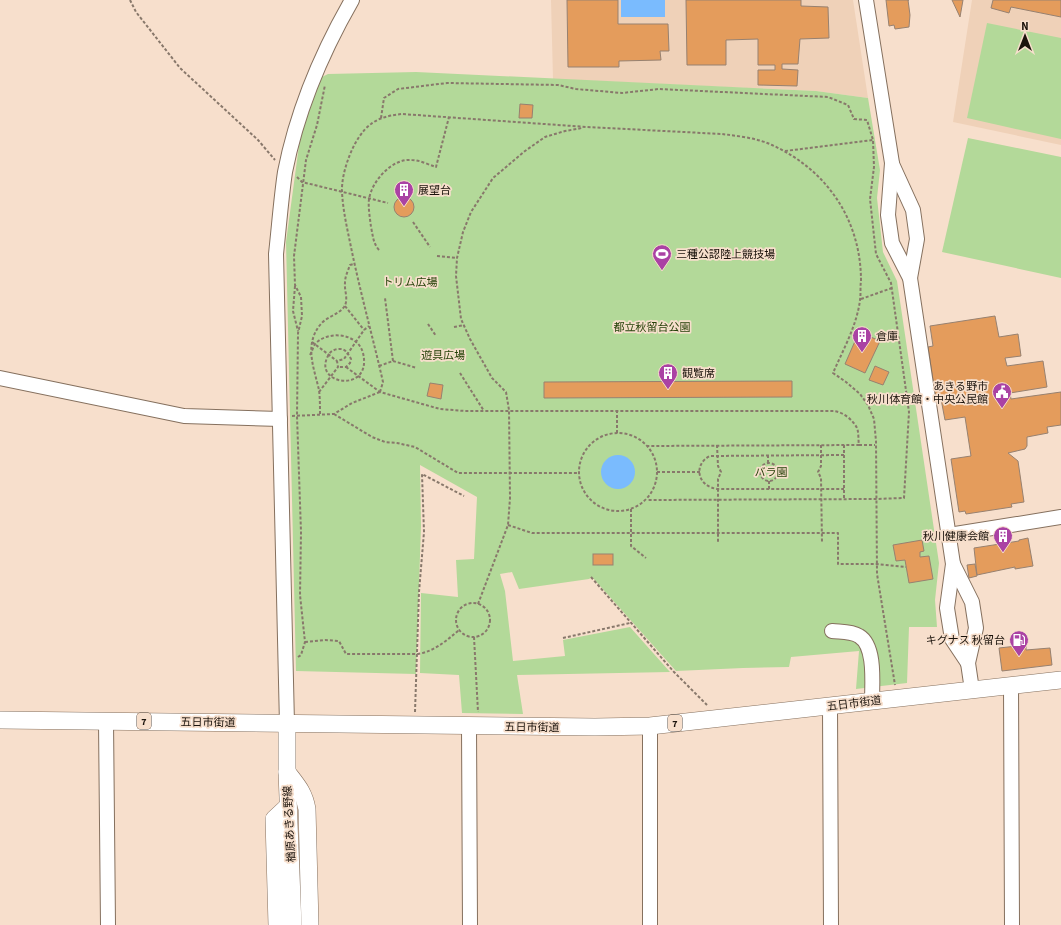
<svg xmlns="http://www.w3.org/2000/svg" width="1061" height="925" font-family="'Source Sans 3','Noto Sans JP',sans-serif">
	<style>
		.built { fill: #efd1b8 }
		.green { fill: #b3d999 }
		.water { fill: #7abbfe }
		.building { fill: #e49c5c; stroke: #978170 }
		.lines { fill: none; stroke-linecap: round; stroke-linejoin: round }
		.minor-casing { stroke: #85705e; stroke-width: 16 }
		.major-casing { stroke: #85705e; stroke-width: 18 }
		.path { stroke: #88786b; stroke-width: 2; stroke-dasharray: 3 2; stroke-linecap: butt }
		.minor { stroke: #fff; stroke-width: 14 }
		.major { stroke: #fff; stroke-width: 17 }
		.labels { text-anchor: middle; stroke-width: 3.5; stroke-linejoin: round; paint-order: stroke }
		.shield { fill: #f7dfcc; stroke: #5d5046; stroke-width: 1 }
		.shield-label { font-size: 10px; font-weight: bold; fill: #1b130c }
		.poi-label { font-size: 11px; fill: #1b130c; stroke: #f7dfcc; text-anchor: start }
		.park-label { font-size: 11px; fill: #254108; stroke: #f7dfcc }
		.street-label { font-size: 11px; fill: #1b130c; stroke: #f7dfcc }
	</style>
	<rect width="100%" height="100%" fill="#f7dfcc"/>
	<g class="built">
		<path d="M551 0H853L868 98 816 91 553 79Z"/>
		<path d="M972 0H1061V145L953 122Z"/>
	</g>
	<g class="green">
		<path d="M987 23 1061 38V139L967 118Z"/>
		<path d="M416 72 816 91 868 98 880 170 877 198 883 252 897 281 939 563 935 600 937 627H909L907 683 856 689 859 651 791 657 789 667 743 668 676 671 592 577 589 579 519 589 512 572 500 574 505 591 513 661 565 656 563 640 630 627 670 672 517 675 523 714 462 713 459 675 420 673 421 593 458 597 456 560 474 559 477 497 420 465 421 526 416 674 296 671 286 242 300 138 320 78 328 74Z"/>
		<path d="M968 138 1061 157V278L942 252Z"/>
	</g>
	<g class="water">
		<rect x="621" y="0" width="44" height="17"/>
		<circle cx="618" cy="472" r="17"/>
	</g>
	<g class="building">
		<path d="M567 0H618V24H668L669 51H660L661 60 619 61V67H568Z"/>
		<path d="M686 0H801V6L828 7 829 38 800 39 798 64H782V69L798 70 797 86 758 85V70H775V65H758V39L726 40V65H687Z"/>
		<path d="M886 0H909H908L910 15 909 27 895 29 894 25 889 26Z"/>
		<path d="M952 0H963L960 17Z"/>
		<path d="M993 0H1061V17L1011 7 1009 13 991 8Z"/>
		<path d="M520 104 533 105 532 118H519Z"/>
		<circle cx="404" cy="207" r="10"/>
		<path d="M995 316 999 337 1018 334 1021 356 1005 358 1007 366 1043 361 1047 387 1010 393 1011 399 1061 392V425L1047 427 1048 433 1027 437V446L1025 449 1008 453 1018 461 1024 502 1011 504 1012 507 966 514 965 511 959 512 951 459 971 456 965 417 945 420 941 399 936 400 928 347 933 346 930 326Z"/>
		<path d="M859 332 880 341 865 373 845 364Z"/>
		<path d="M875 366 889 372 883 385 869 380Z"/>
		<path d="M792 381V397L544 398V382Z"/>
		<path d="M430 383 443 385 441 399 427 396Z"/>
		<path d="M1028 538 1033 566 1015 569V567L977 575 974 548 1019 541V540Z"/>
		<path d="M922 540 924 551 920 552V557L929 556 933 579 909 583 905 560 896 561 893 545Z"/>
		<rect x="593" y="554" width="20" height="11"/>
		<path d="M975 564 977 576 969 578 967 565Z"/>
		<path d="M1026 645V650L1050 648 1052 665 1002 671 999 648Z"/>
	</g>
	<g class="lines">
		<defs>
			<g id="minor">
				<path d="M866 0 892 163 888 215 892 243 910 278 953 564 947 608 952 639 968 663"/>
				<path d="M892 164 913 210 917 239 910 278"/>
				<path d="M0 378 184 416 280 419"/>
				<path d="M949 535 1061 517"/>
				<path d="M953 564 972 602 976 628 968 663 972 690"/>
				<path d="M832 631C841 632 851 631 859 636 876 646 872 684 872 701"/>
				<path d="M1011 685 1012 925"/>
				<path d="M830 706 831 925"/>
				<path d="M106 721 108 925"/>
				<path d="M287 724 276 254C279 227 281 199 285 172 297 111 321 54 352 0"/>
				<path d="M469 726 470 925"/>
				<path d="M650 726V925"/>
			</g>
			<g id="major">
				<path d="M0 720 595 727 650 726 1061 680"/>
				<path d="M287 724V772L293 925"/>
				<path d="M287 772C297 785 304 792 307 809L310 925"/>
				<path d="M277 925 274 819 288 806"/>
			</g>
		</defs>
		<use href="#minor" class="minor-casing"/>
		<use href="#major" class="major-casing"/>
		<g class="path">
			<path d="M130 0 136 12 180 68 258 140 275 160"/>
			<path d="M381 118 384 98 398 89 447 83 558 85 576 89 622 93 659 89 828 97 848 105 854 119 867 120 873 140 874 167 870 199 876 254 891 283 909 412 904 498 876 499 647 500"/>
			<path d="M785 151 873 140"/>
			<path d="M297 177 302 182 388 203"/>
			<path d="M413 222 430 247"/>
			<path d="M379 250C373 243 373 236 371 227 370 218 368 208 369 199 372 181 392 158 412 160 420 160 429 165 436 167L449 117"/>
			<path d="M437 256 457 258"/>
			<path d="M295 286 293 311 298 331"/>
			<path d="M861 299 892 288"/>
			<path d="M345 306 364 330"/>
			<path d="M428 324 436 336"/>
			<path d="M454 327 464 325"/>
			<path d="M312 342 337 361"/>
			<path d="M310 355C312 352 313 347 315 344 328 330 358 333 363 353 373 394 312 385 328 356 330 351 335 349 340 349 346 349 348 354 351 359L350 363 346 367H338"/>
			<path d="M393 361 417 368"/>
			<path d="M379 366 393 361 385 298"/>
			<path d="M346 367 380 392 440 409 465 411H834C843 412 853 420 857 428 859 433 858 440 859 445L647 446"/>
			<path d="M460 373 484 411"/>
			<path d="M319 392 338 367 337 361 344 359 364 330 369 326"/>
			<path d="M380 392 383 382C373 338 361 295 352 252 348 232 343 212 342 192 341 172 354 136 371 124 380 117 392 115 402 114L587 127 722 134C738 136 757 138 772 145 827 170 861 220 861 281 860 287 861 294 860 300 857 325 843 350 833 373L846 382 860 394 868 405 874 419 876 441 877 574 895 685"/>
			<path d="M320 414C320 406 320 398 319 390 314 368 304 345 320 325 326 317 338 315 344 307 349 300 344 290 345 283 345 276 348 271 350 265L354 264"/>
			<path d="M334 414 372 437 385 442 397 443 415 447 458 473H580"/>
			<path d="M292 416 334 414 352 403 380 392"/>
			<path d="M617 433V411"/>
			<circle cx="618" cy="472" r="39"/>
			<path d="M717 445 718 466 721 472 718 479V543"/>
			<path d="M821 445V466L818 472 821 478 822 543"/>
			<path d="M844 445V499"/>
			<path d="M859 445H875"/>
			<path d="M768 455V463"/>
			<path d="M844 455 710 456C693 464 697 487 718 489H844"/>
			<circle cx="769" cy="472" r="9"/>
			<path d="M657 472H700"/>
			<path d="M769 481V489"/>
			<path d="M631 509V546L646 558"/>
			<path d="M508 525 532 533H838V564H877L906 567"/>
			<path d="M591 577 674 672 707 705"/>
			<circle cx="473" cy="620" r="17"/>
			<path d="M478 604 508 525 510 498 509 410 506 392 492 378 470 339 461 319 456 276 457 258 463 232 471 212 493 178 525 151 545 137 565 131 582 128"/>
			<path d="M474 637 478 712"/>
			<path d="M563 638 630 623"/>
			<path d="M305 642 325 640 339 641 346 654H418C435 651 446 641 459 630"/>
			<path d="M298 657 301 655 305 642 300 595 301 532 297 416 298 333 302 316 301 297 295 285 294 256 306 160 317 125 325 85"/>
			<path d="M415 712 419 592 424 532 422 474 464 496"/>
		</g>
		<use href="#minor" class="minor"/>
		<use href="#major" class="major"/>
	</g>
	<defs>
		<symbol id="building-pin" viewBox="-11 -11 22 30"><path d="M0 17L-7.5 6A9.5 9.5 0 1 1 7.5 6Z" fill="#aa42a4" stroke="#f7dfcc"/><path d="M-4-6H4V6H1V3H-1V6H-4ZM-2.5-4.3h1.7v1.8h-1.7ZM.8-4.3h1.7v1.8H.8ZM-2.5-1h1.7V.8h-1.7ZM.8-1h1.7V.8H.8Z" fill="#fff"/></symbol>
		<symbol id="stadium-pin" viewBox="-11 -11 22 30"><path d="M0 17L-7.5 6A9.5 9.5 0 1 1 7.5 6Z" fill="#aa42a4" stroke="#f7dfcc"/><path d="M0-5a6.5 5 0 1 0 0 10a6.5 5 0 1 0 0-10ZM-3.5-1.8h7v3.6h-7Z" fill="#fff"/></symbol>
		<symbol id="civic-pin" viewBox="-11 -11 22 30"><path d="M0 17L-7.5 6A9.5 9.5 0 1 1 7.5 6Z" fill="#aa42a4" stroke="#f7dfcc"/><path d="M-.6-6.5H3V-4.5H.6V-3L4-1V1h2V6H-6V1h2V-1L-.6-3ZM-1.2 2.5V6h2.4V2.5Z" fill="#fff"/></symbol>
		<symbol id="fuel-pin" viewBox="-11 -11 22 30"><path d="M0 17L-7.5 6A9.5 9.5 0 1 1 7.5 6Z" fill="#aa42a4" stroke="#f7dfcc"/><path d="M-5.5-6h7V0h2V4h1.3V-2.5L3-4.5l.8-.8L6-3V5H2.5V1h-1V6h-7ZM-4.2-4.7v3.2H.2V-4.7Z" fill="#fff"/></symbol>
	</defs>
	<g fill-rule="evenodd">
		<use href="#building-pin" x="393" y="179" width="22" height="30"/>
		<use href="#stadium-pin" x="651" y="243" width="22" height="30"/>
		<use href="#building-pin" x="851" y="325" width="22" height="30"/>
		<use href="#building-pin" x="657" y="362" width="22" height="30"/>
		<use href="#civic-pin" x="991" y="381" width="22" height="30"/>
		<use href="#building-pin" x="992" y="525" width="22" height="30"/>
		<use href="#fuel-pin" x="1008" y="629" width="22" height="30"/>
	</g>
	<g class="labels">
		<g class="shield">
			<rect x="137" y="713" width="14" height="16" rx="3"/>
			<rect x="668" y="715" width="14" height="16" rx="3"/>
		</g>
		<g class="shield-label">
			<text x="144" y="725">7</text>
			<text x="675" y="727">7</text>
		</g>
		<g class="poi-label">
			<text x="418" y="194">展望台</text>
			<text x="676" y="258">三種公認陸上競技場</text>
			<text x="876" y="340">倉庫</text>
			<text x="682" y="377">観覧席</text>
			<text x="988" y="390" text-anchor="end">あきる野市<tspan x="988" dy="13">秋川体育館・中央公民館</tspan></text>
			<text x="989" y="540" text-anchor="end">秋川健康会館</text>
			<text x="1005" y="644" text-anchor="end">キグナス 秋留台</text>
		</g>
		<g class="park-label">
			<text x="410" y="286">トリム広場</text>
			<text x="652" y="331">都立秋留台公園</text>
			<text x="443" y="359">遊具広場</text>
			<text x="771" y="476">バラ園</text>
		</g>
		<g class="street-label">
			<text transform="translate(854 703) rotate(-7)" y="4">五日市街道</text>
			<text transform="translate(208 722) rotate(1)" y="4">五日市街道</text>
			<text transform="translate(532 727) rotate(1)" y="4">五日市街道</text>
			<text transform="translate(289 824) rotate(-93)" y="4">楢原あきる野線</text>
		</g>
	</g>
	<g transform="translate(1025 36)" stroke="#f7dfcc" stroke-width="3" paint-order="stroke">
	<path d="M0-3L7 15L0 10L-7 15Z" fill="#1b130c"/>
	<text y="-6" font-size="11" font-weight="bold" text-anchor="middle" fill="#1b130c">N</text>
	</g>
</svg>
